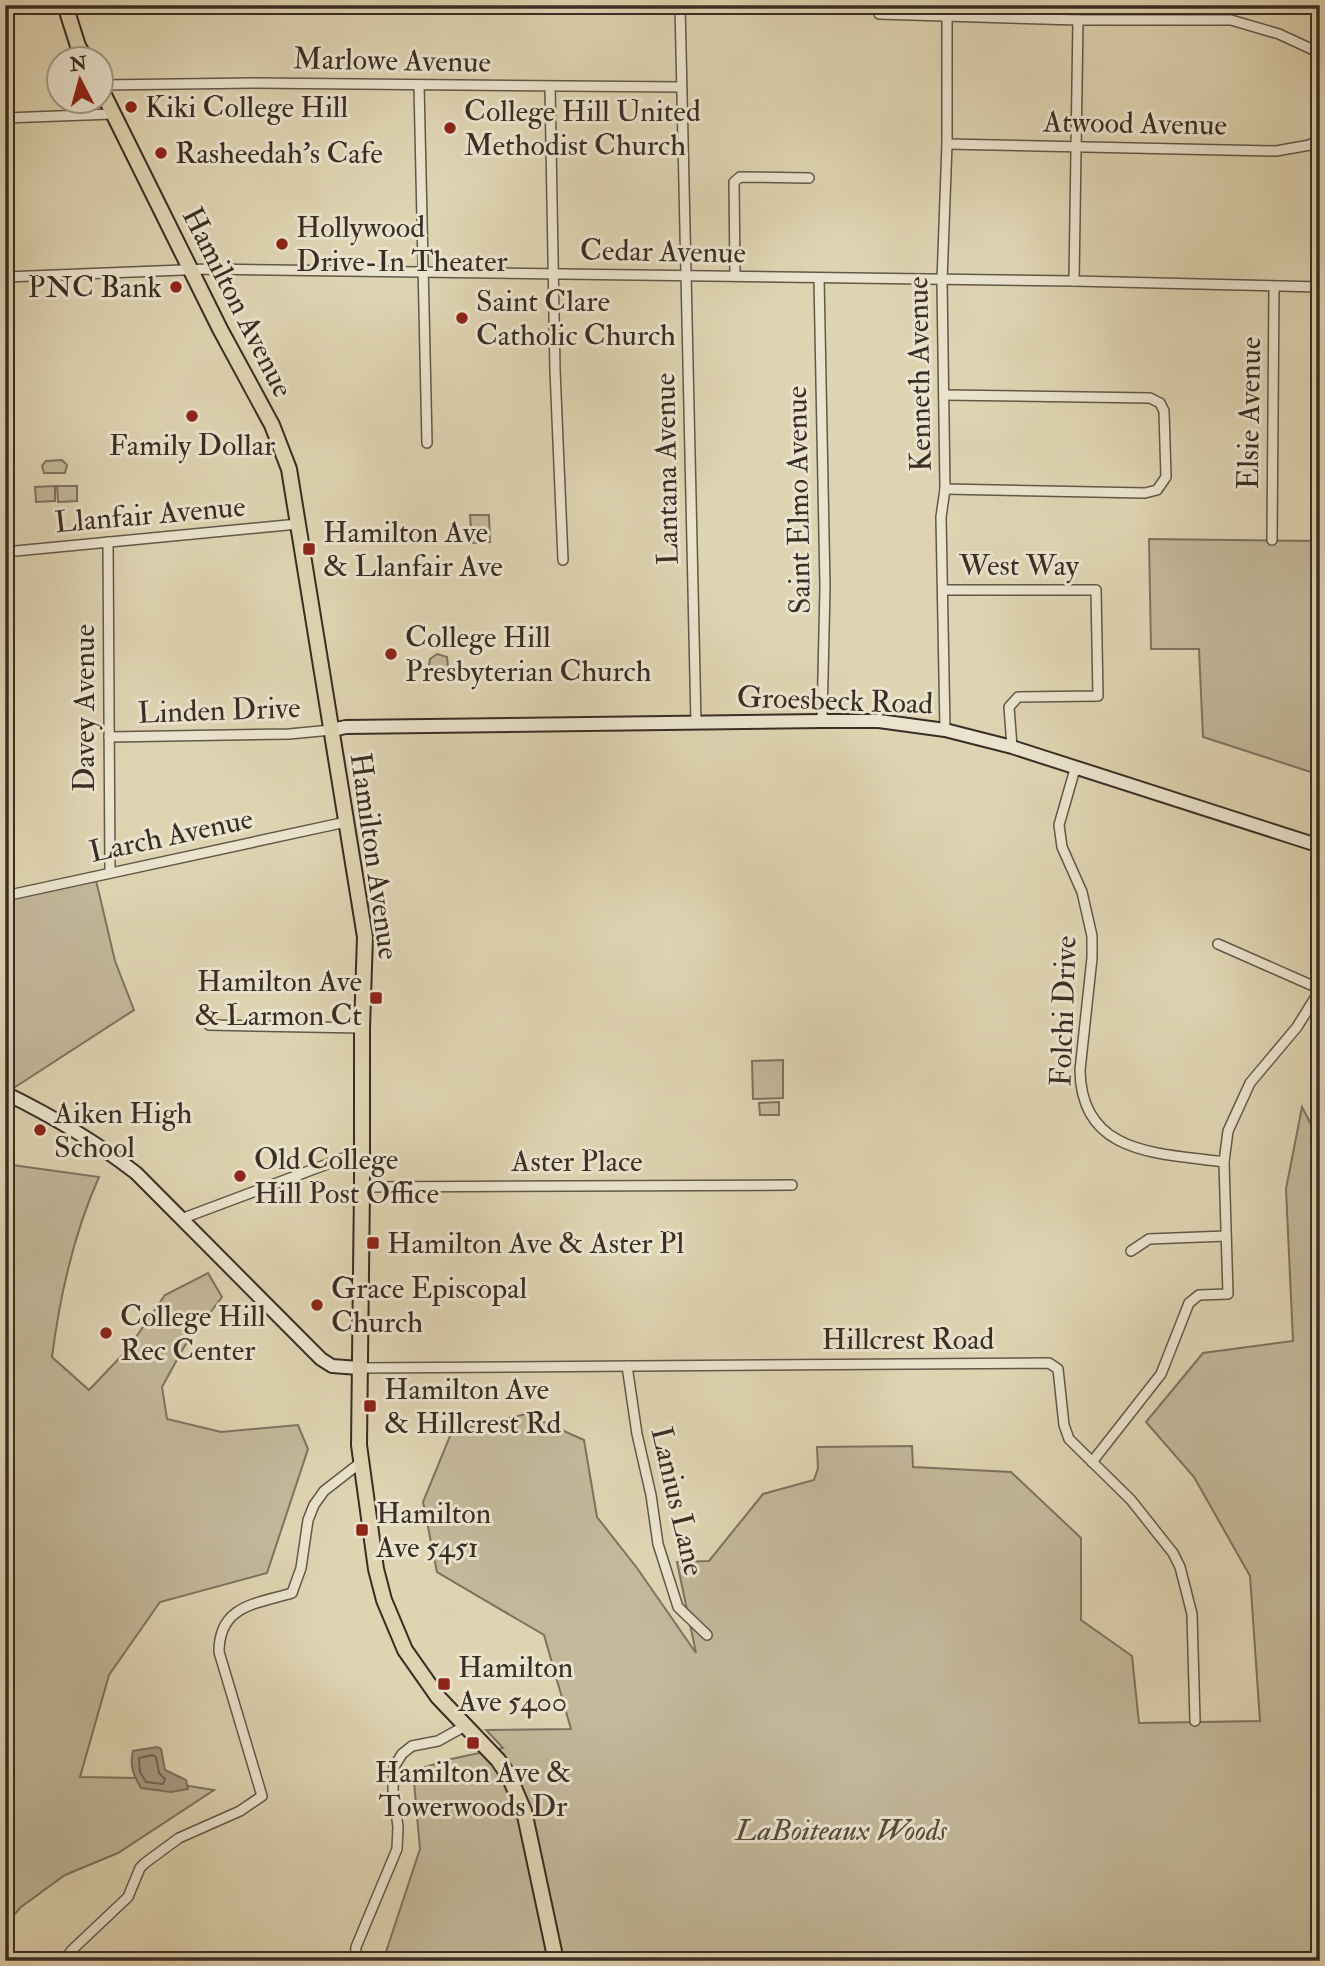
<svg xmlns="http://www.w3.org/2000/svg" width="1325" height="1966" font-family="'IM FELL Double Pica',serif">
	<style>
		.green { fill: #c3b89a; stroke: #7e7260; stroke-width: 2 }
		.water { fill: #a79b82; stroke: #7b6f5d; stroke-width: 2 }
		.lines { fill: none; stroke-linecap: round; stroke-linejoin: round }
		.shore { stroke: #706454; stroke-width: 2 }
		.street-casing { stroke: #635748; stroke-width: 12 }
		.secondary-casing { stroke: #3a2d25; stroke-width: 16 }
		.primary-casing { stroke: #3a2d25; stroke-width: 18 }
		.street { stroke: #eae3cd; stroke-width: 9 }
		.secondary { stroke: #eae3cd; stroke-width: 12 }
		.primary { stroke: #dfd4b2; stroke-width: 14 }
		.poi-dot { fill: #8f2418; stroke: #eae3cd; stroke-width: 2.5 }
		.labels { text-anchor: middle; stroke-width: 6; stroke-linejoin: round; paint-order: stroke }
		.street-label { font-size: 30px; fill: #3a2d25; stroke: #eae3cd }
		.poi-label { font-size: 30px; fill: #3a2d25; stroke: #eae3cd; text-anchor: start }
		.park-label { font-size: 30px; font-style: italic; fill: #55493c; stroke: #eae3cd }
	</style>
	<rect width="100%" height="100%" fill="#dfd4b2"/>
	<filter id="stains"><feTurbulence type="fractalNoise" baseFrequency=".00286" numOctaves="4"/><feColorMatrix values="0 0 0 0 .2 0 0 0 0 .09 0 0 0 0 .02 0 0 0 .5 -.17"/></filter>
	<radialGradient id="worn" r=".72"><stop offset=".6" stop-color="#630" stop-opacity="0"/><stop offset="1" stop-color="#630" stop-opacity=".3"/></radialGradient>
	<g class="green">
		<path d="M62 460 67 465 65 473H44L42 466 46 461Z"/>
		<path d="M55 486V501L36 502 35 487Z"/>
		<path d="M57 486H77V501L58 502Z"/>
		<path d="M470 515H489L490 542 472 543Z"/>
		<path d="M1149 539 1320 541V775L1203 737 1199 649H1151Z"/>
		<path d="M437 654 447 657 448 667 440 677 429 666 430 659Z"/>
		<path d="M95 876 115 961 134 1010 6 1093 5 896Z"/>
		<path d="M783 1060V1098L753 1099 752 1061Z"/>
		<path d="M779 1102V1115H760L759 1103Z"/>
		<path d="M1302 1107 1320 1141V1961H383L420 1849 413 1771 451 1759 503 1748 486 1730 571 1729 544 1635 437 1572 423 1502 452 1431 526 1414 584 1440 597 1517 637 1568 696 1653 677 1562 709 1561 763 1494 814 1480 818 1468 817 1447 912 1446 913 1467 1011 1472 1081 1538V1620L1132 1656 1139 1723 1260 1721 1250 1576 1194 1477 1146 1422 1203 1353 1293 1341 1286 1189Z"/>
		<path d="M5 1164 99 1177C73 1235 60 1295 52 1357L89 1390 127 1350 165 1295 208 1273 222 1297 184 1347 162 1387 167 1419 221 1432 298 1425 308 1449 267 1573 160 1602 109 1675 80 1777 140 1778 214 1790 118 1853 65 1875 21 1907 5 1925Z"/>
	</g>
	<path class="water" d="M157 1747 161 1749 165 1770 186 1780 188 1789 171 1792 141 1788C134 1776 129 1766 133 1751Z"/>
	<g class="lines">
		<path class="shore" d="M152 1755 156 1757 159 1773 165 1779 163 1784 146 1782 140 1772 139 1758Z"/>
		<defs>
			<g id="street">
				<path d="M680 5 696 723"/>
				<path d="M879 14 1078 20H1231L1279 34 1320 53"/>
				<path d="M102 85 254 83 681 87"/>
				<path d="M419 85 427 443"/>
				<path d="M550 87 555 370 563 560"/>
				<path d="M5 118 112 114"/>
				<path d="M947 144 1276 151 1310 145 1320 138"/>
				<path d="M735 276 734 182 740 177 809 178"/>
				<path d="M5 277 208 269 1074 281 1320 287"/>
				<path d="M819 278 825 587 822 721"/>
				<path d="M1074 281 1078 20"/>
				<path d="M945 489 1145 493 1157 490 1166 477 1164 411 1160 403 1150 398 945 395"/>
				<path d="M1272 540 1274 287"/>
				<path d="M108 542 110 873"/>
				<path d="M5 552 298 524"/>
				<path d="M943 590H1096L1098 696 1018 697 1009 707 1012 747"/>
				<path d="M945 730 941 517 945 489 942 281 947 144V16"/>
				<path d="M109 737 289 734 331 730"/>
				<path d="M1075 769 1059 825 1062 847 1082 892 1092 936V958L1080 1070C1081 1156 1160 1153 1224 1162"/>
				<path d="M5 896 346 822"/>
				<path d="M1218 944 1320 989"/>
				<path d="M209 1025 362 1028"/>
				<path d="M362 1187 792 1185"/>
				<path d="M181 1219 362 1151"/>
				<path d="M1131 1251 1149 1239 1226 1236"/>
				<path d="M627 1366 637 1434 651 1495 658 1544 678 1607 707 1635"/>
				<path d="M359 1368 1049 1363 1058 1369 1064 1425 1069 1439 1131 1500 1173 1553 1180 1567 1192 1614 1195 1721"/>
				<path d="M1092 1462 1161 1374 1189 1303 1199 1295 1228 1294 1224 1162 1228 1131 1250 1083 1297 1027 1320 990"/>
				<path d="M64 1961 72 1950 128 1897 140 1868 145 1863 179 1838 240 1811 262 1796 219 1652C219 1605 256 1604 292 1593L301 1568 308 1520 314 1505 324 1491 360 1463"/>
				<path d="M355 1961 356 1947 397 1849 398 1827 393 1789 394 1767 402 1754 412 1746 438 1741 465 1726"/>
			</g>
			<g id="secondary">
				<path d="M331 730 346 727 822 721H879L945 730 1012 747 1320 846"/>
				<path d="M5 1093C52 1116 95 1141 136 1173L321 1359 332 1366 359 1368"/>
			</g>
			<g id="primary">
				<path d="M65 5 78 46 86 60"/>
				<path d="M102 91 220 329 272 425 289 469 365 937 362 1028V1187L359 1445 376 1569 384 1600 405 1650 438 1697 498 1760 509 1776 524 1811 556 1961"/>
			</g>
		</defs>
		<use href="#street" class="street-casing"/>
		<use href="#secondary" class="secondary-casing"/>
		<use href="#primary" class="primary-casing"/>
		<use href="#street" class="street"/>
		<use href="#secondary" class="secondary"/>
		<use href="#primary" class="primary"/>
	</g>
	<g class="poi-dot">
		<circle cx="131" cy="107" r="7"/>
		<circle cx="450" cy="128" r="7"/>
		<circle cx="161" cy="153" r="7"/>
		<circle cx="282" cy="244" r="7"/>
		<circle cx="176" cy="287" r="7"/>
		<circle cx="462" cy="318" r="7"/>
		<circle cx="192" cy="416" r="7"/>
		<rect x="302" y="542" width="14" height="14" rx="3.5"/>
		<circle cx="391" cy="654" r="7"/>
		<rect x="369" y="991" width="14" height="14" rx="3.5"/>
		<circle cx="40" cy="1130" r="7"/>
		<circle cx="240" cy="1176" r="7"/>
		<rect x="366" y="1236" width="14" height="14" rx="3.5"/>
		<circle cx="317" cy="1305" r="7"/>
		<circle cx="106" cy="1333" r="7"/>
		<rect x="363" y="1399" width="14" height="14" rx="3.5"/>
		<rect x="355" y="1523" width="14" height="14" rx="3.5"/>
		<rect x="437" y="1677" width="14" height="14" rx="3.5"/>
		<rect x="466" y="1736" width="14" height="14" rx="3.5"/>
	</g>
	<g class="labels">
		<g class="street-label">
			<text transform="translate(392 60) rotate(1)" y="10">Marlowe Avenue</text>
			<text transform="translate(1135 123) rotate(1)" y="10">Atwood Avenue</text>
			<text transform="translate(663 251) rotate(1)" y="10">Cedar Avenue</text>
			<text transform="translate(238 302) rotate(63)" y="10">Hamilton Avenue</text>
			<text transform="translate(919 374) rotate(-91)" y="10">Kenneth Avenue</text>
			<text transform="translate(1249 413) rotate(-89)" y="10">Elsie Avenue</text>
			<text transform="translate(666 469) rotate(-91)" y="10">Lantana Avenue</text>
			<text transform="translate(798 500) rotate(-91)" y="10">Saint Elmo Avenue</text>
			<text transform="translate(150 514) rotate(-5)" y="10">Llanfair Avenue</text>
			<text x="1019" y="575">West Way</text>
			<text transform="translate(835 700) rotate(2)" y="10">Groesbeck Road</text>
			<text transform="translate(84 708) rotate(-90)" y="10">Davey Avenue</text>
			<text transform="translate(219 710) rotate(-2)" y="10">Linden Drive</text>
			<text transform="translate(171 835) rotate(-12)" y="10">Larch Avenue</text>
			<text transform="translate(375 856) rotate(82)" y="10">Hamilton Avenue</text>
			<text transform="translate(1063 1011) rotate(-88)" y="10">Folchi Drive</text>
			<text x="577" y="1171">Aster Place</text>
			<text x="908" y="1349">Hillcrest Road</text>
			<text transform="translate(678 1501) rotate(77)" y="10">Lanius Lane</text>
		</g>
		<g class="poi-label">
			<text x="145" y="117">Kiki College Hill</text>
			<text x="464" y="121">College Hill United<tspan x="464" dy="34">Methodist Church</tspan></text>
			<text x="175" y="163">Rasheedah's Cafe</text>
			<text x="296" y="237">Hollywood<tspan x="296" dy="34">Drive-In Theater</tspan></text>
			<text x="162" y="297" text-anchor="end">PNC Bank</text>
			<text x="476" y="311">Saint Clare<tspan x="476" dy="34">Catholic Church</tspan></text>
			<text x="192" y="455" text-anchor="middle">Family Dollar</text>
			<text x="323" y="542">Hamilton Ave<tspan x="323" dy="34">&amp; Llanfair Ave</tspan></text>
			<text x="405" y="647">College Hill<tspan x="405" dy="34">Presbyterian Church</tspan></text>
			<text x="362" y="991" text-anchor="end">Hamilton Ave<tspan x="362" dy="34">&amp; Larmon Ct</tspan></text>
			<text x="54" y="1123">Aiken High<tspan x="54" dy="34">School</tspan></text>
			<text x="254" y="1169">Old College<tspan x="254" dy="34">Hill Post Office</tspan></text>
			<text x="387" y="1253">Hamilton Ave &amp; Aster Pl</text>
			<text x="331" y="1298">Grace Episcopal<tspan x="331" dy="34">Church</tspan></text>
			<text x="120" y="1326">College Hill<tspan x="120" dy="34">Rec Center</tspan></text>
			<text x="384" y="1399">Hamilton Ave<tspan x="384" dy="34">&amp; Hillcrest Rd</tspan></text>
			<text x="376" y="1523">Hamilton<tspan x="376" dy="34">Ave 5451</tspan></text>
			<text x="458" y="1677">Hamilton<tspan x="458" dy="34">Ave 5400</tspan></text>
			<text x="473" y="1782" text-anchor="middle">Hamilton Ave &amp;<tspan x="473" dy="34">Towerwoods Dr</tspan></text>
		</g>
		<g class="park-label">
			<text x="841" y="1840">LaBoiteaux Woods</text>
		</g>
	</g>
	<rect width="1325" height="1966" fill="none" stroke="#dfd4b2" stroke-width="28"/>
	<rect x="7" y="7" width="1311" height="1952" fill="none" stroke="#3a2d25" stroke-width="3.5"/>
	<rect x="14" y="14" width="1297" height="1938" fill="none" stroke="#3a2d25" stroke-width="2"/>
	<g transform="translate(80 80) rotate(354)"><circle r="33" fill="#eae3cd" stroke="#a49a8a" stroke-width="2"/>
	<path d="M0-5L12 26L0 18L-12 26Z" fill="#8f2418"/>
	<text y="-10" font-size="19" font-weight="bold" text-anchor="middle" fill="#3a2d25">N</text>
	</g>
	<rect width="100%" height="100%" filter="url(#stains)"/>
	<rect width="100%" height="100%" fill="url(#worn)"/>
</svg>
